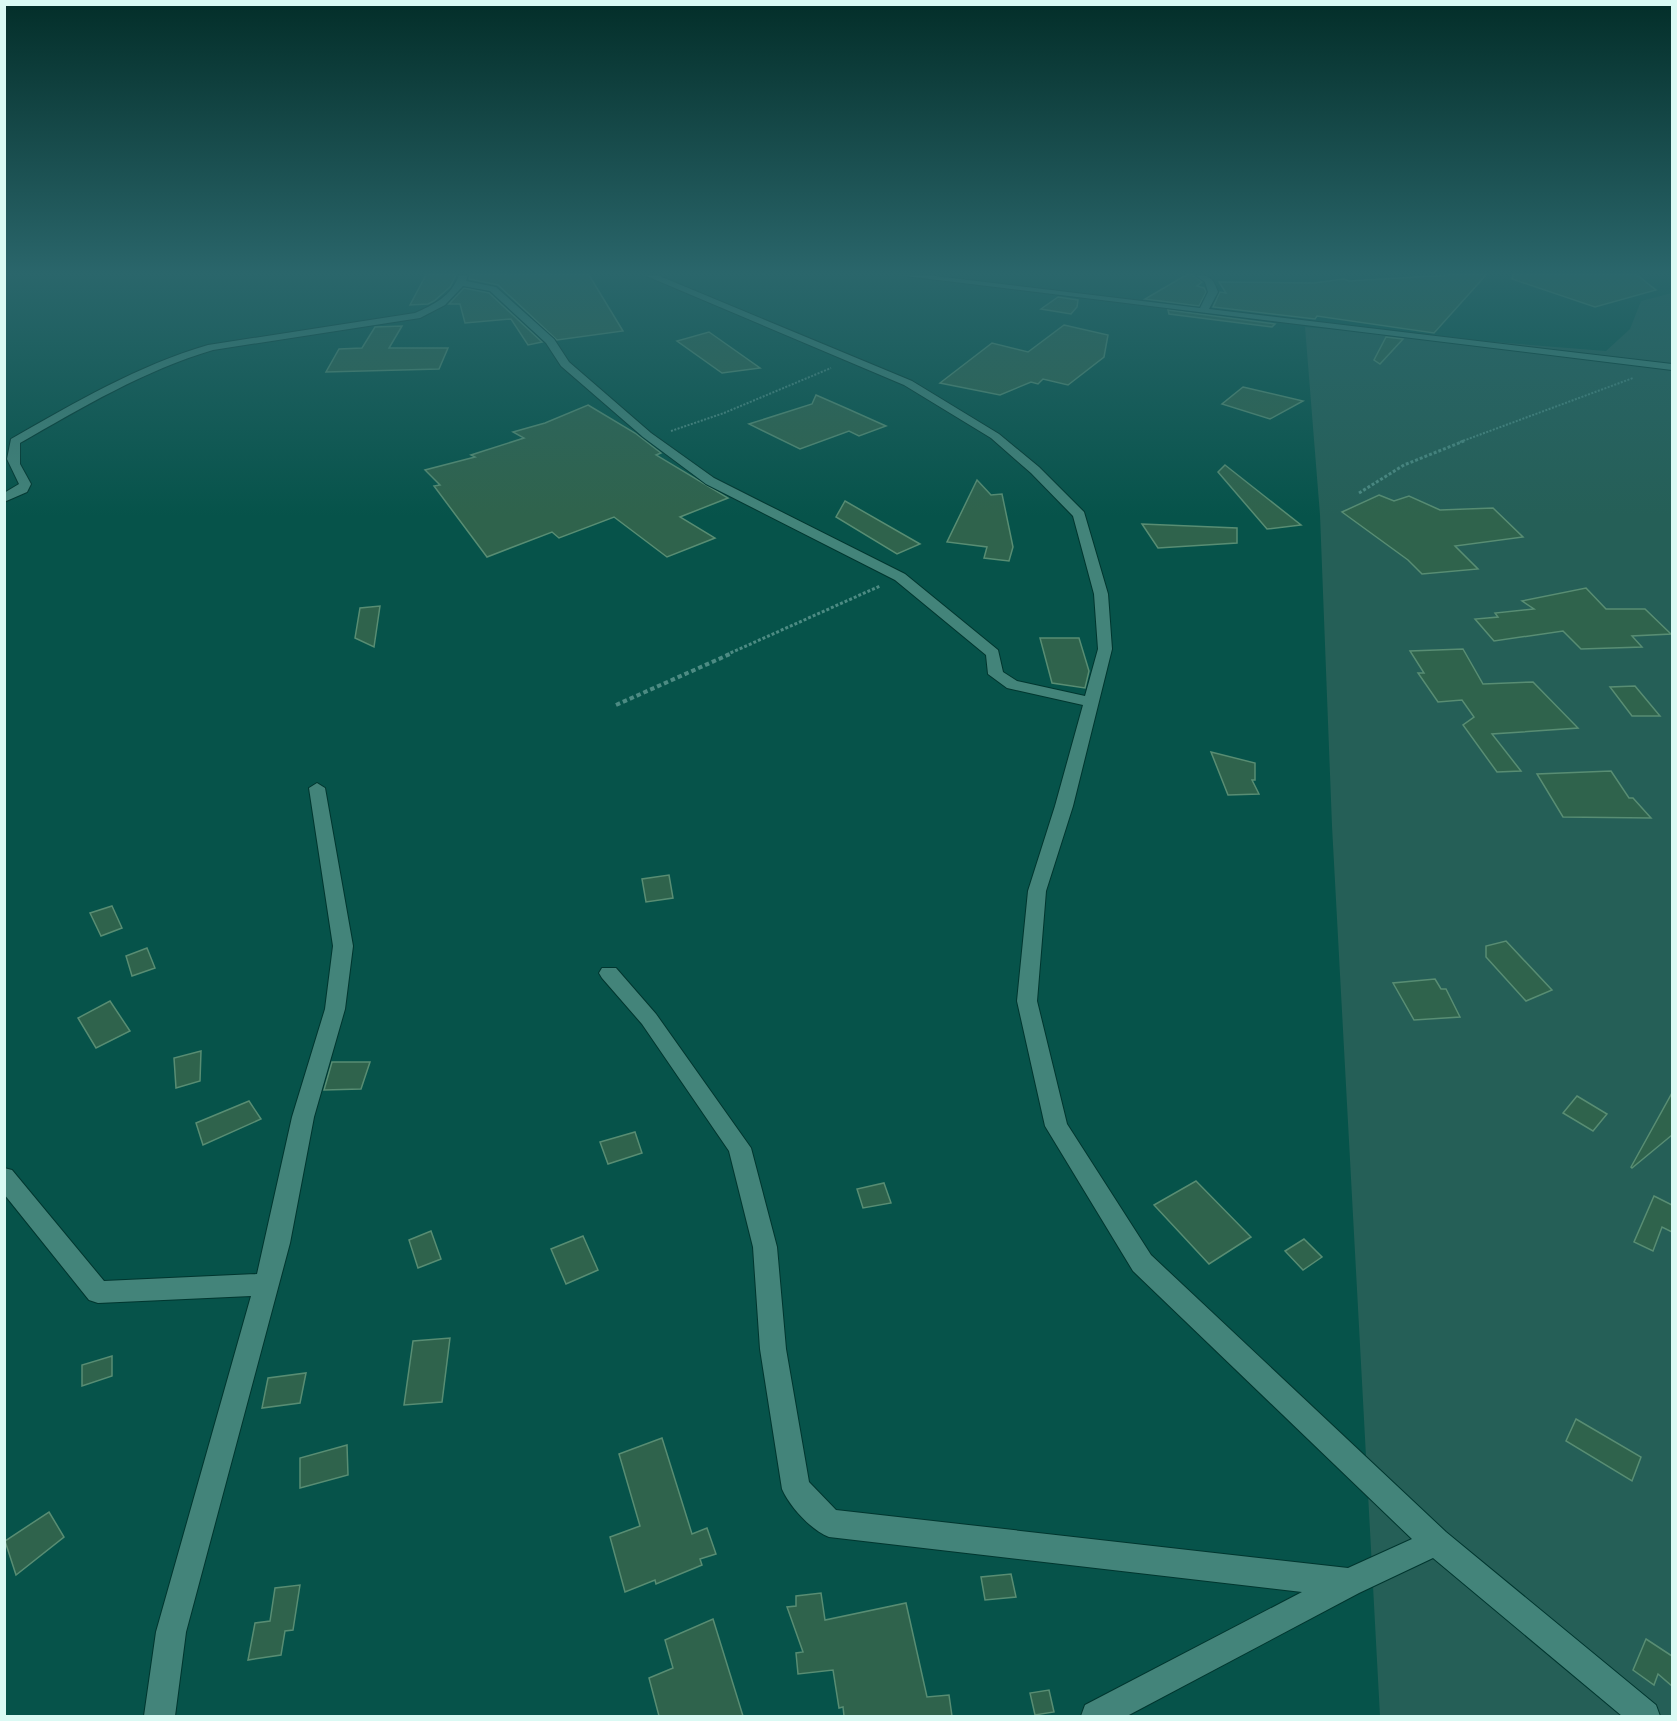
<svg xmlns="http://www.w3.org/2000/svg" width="1677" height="1721" font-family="'Nunito Sans',sans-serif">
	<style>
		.built { fill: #255f57 }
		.building { fill: #2f634c; stroke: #588d73; stroke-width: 1.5 }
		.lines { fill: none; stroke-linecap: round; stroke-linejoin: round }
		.street-casing { stroke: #00362f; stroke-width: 2 }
		.path-far2 { stroke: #4d8b83; stroke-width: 2; stroke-dasharray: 2 1.5; stroke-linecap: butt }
		.path-far1 { stroke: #4d8b83; stroke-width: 3; stroke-dasharray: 3 2; stroke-linecap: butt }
		.path { stroke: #4d8b83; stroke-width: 4; stroke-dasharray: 4.5 3; stroke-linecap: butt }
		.street { fill: #43847a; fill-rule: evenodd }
	</style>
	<rect width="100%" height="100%" fill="#06534a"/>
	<path class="built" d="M1672 293V1716H1380L1332 826 1320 515 1305 327 1606 351 1630 329 1641 301Z"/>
	<g class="building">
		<path d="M426 275H456L450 287 434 301 428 304 410 305Z"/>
		<path d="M470 275H589L623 331 557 340 498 285 469 279Z"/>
		<path d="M1186 275H1193L1202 282 1197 286 1204 288 1206 292 1199 306 1145 299Z"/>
		<path d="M1450 275H1486L1434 333 1317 316 1315 319 1213 307 1220 292 1226 293 1219 282 1314 283 1344 279 1349 281Z"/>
		<path d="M1513 275H1637L1656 290 1595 307 1512 279Z"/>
		<path d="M464 288 489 293 542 342 528 345 511 319 465 323 460 304H449Z"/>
		<path d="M1058 297 1078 300 1077 307 1071 314 1041 309Z"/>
		<path d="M1168 310 1275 324 1272 327 1169 314Z"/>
		<path d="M1064 325 1108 335 1104 357 1068 385 1043 379 1038 384 1031 382 1000 395 940 383 992 343 1028 352Z"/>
		<path d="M402 326 389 348H448L439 369 326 372 339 349 362 348 375 327Z"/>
		<path d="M709 332 760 368 722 373 677 341Z"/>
		<path d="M1386 337 1403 339 1380 364 1374 360Z"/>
		<path d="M1243 387 1303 401 1270 419 1222 404Z"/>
		<path d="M816 395 848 409 886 426 859 436 849 431 800 449 749 424 812 404Z"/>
		<path d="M588 405 635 433 661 453 656 455 728 498 680 517 715 538 667 557 614 517 559 538 552 532 487 557 434 486 440 485 425 470 475 457 471 455 524 438 513 432 545 423Z"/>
		<path d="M1225 465 1301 525 1267 529 1218 472Z"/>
		<path d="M977 480 991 495 1002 494 1013 547 1009 561 984 558 987 547 947 542Z"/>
		<path d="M1379 495 1394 501 1409 496 1440 510 1493 508 1523 537 1455 546 1478 569 1422 574 1408 560 1342 512Z"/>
		<path d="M845 501 920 544 897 554 836 517Z"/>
		<path d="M1142 524 1237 528V543L1158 548Z"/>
		<path d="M1586 588 1606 609H1645L1671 634 1632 636 1642 647 1581 649 1563 631 1494 641 1475 619 1498 617 1495 613 1534 609 1522 601Z"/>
		<path d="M380 606 374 647 355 638 360 608Z"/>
		<path d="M1040 638H1079L1089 671 1085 688 1052 683Z"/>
		<path d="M1463 649 1483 684 1533 682 1578 728 1492 734 1521 771 1497 772 1463 725 1474 717 1462 700 1438 702 1418 673H1424L1410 651Z"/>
		<path d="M1635 686 1660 716H1632L1610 687Z"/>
		<path d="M1211 752 1255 763V780H1252L1259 794 1228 795Z"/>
		<path d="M1611 771 1629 798H1633L1651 818 1563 817 1537 774Z"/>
		<path d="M669 875 673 898 646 902 642 879Z"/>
		<path d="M112 906 122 928 101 936 90 913Z"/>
		<path d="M1506 941 1552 990 1526 1001 1486 957V946Z"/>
		<path d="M147 948 155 968 132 976 126 956Z"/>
		<path d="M1435 979 1441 989H1446L1460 1017 1414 1020 1393 983Z"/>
		<path d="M110 1001 130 1031 96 1048 78 1018Z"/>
		<path d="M201 1051 200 1081 176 1088 174 1058Z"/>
		<path d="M332 1062H370L361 1089 324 1090Z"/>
		<path d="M1672 1093V1135L1632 1168 1631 1167Z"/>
		<path d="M1577 1096 1607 1114 1593 1131 1563 1113Z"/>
		<path d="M249 1101 261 1119 203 1145 196 1123Z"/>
		<path d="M635 1132 642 1153 608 1164 600 1142Z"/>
		<path d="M1196 1181 1251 1237 1209 1264 1154 1205Z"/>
		<path d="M884 1183 891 1203 863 1208 857 1189Z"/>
		<path d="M1654 1196 1672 1205V1232L1662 1227 1653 1251 1634 1242Z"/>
		<path d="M431 1231 441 1259 418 1268 409 1240Z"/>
		<path d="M583 1236 598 1270 566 1284 551 1249Z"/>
		<path d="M1304 1239 1322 1257 1303 1270 1285 1251Z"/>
		<path d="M450 1338 442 1402 404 1405 413 1341Z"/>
		<path d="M112 1356V1376L82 1386V1365Z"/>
		<path d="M306 1373 300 1403 262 1408 268 1378Z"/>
		<path d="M1576 1419 1641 1457 1632 1481 1566 1441Z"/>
		<path d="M662 1438 692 1534 707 1528 716 1554 700 1559 702 1565 656 1584 655 1580 625 1592 610 1537 640 1526 619 1454Z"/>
		<path d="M347 1445 348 1475 300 1488V1458Z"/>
		<path d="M49 1512 64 1537 16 1575 5 1541Z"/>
		<path d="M1011 1574 1016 1597 985 1600 981 1577Z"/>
		<path d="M300 1585 293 1630 285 1631 281 1655 248 1660 255 1623 270 1621 275 1588Z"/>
		<path d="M821 1593 825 1620 906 1603 927 1697 949 1695 952 1716H844L843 1707 839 1708 833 1670 798 1674 796 1653 803 1652 787 1607 796 1606V1596Z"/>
		<path d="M713 1619 743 1716H659L649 1678 673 1668 665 1640Z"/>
		<path d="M1646 1639 1672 1656V1686L1658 1674 1654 1685 1633 1670Z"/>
		<path d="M1049 1690 1054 1712 1035 1715 1030 1693Z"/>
	</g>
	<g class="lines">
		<defs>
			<g id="street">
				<path d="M459 275H468L466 281 496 287 554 339 569 362 651 433 714 478 905 574 998 650 1003 672 1017 681 1085 696 1098 649 1094 594 1073 516 1031 473 991 438 904 385 644 275H657L912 381 999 434 1039 467 1084 512 1108 594 1112 649 1073 806 1046 891 1037 1001 1067 1124 1151 1255 1446 1532 1656 1705 1660 1716H1622L1433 1558 1359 1593 1127 1716H1081L1085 1705 1302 1592 829 1537C811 1530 790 1507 782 1489L760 1349 753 1247 729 1151 642 1024 602 978 599 973 602 968H616L656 1014 751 1148 777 1247 786 1349 809 1482 836 1510 1348 1568 1412 1539 1133 1271 1045 1126 1017 1001 1028 891 1055 806 1083 705 1007 688 988 674 986 655 895 580 706 484 643 437 561 366 546 343 490 291 463 286 445 305 420 318 213 350C145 370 81 408 20 443V464L31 484 27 492 4 502V493L19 484 7 459 11 439C74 403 139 365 208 345L415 313C433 305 452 296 459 275Z"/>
				<path d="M897 275H927L1200 308 1208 292 1205 282 1195 275C1210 275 1213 278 1218 292L1209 309 1672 364V370Z"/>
				<path d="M317 783 325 788 353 946 345 1009 314 1117 290 1243 186 1632 175 1716H144L156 1632 251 1296 98 1303 89 1300 4 1194V1168L12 1170 104 1281 257 1274 292 1117 325 1009 333 946 309 788Z"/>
			</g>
		</defs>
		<use href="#street" class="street-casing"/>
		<g class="path-far2">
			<path d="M671 431 724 413 831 368"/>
			<path d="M1460 442 1633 378"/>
		</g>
		<g class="path-far1">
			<path d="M1359 493 1404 465 1464 441"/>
			<path d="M726 655 880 586"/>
		</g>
		<path class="path" d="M616 705 730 654"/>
		<use href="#street" class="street"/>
	</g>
	<linearGradient id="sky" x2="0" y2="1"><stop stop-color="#032e29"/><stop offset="0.53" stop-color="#2a666b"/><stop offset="1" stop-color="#2a666b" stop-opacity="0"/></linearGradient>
	<rect width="1677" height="516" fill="url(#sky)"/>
	<rect width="1677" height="1721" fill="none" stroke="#dafaf4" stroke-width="12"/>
</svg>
